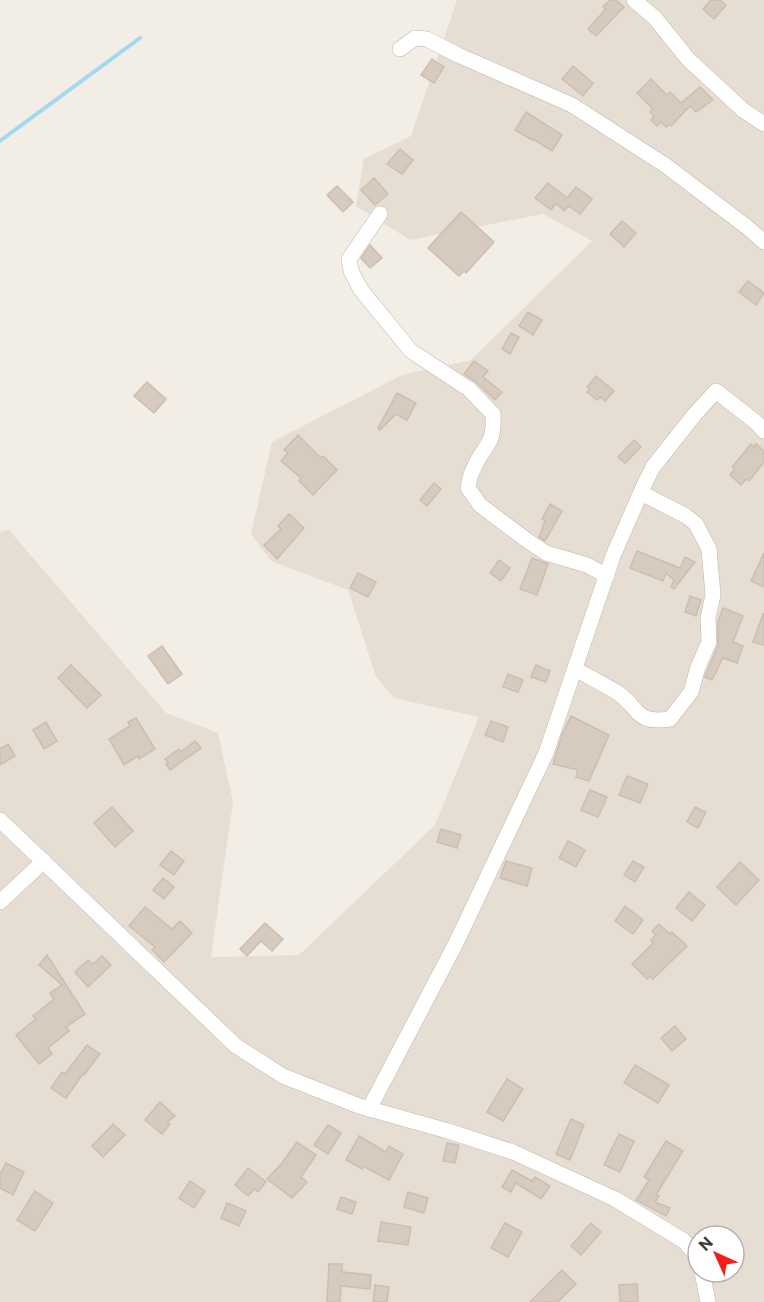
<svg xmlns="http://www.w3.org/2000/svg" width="764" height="1302" font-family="Commissioner,sans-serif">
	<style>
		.residential { fill: #e6ded3; fill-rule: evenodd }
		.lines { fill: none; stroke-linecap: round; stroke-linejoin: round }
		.stream { stroke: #a2d9ef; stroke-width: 4 }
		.building { fill: #d7cabe; stroke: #cebeae; stroke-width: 1.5 }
		.minor-casing { stroke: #c1b6ab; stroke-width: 16 }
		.minor { stroke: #fff; stroke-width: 15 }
	</style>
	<rect width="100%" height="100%" fill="#f2ede5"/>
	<path class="residential" d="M457 0H764V1302H0V532L9 530 166 713 218 733 233 802 211 957 299 955 435 825 479 717 394 698 376 677 348 590 271 561 251 534 272 442 402 375 471 360 592 241 543 214 410 240 356 206 364 159 411 136ZM698 1236H734V1272H698Z"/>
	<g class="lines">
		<path class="stream" d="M0 141 140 38"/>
	</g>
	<g class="building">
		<path d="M610 0H616L624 7 596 36 588 29 606 9 603 7Z"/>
		<path d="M711 0H720L726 5 714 19 703 9Z"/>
		<path d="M432 59 444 67 434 83 421 75Z"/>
		<path d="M573 66 593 83 583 96 562 79Z"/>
		<path d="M651 79 667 95 670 92 681 103 700 87 713 100 696 112 690 106 671 126 669 124 666 127 661 122 657 126 651 120 654 116 650 112 653 109 637 93Z"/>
		<path d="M526 112 562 135 552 151 533 139 532 140 515 130Z"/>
		<path d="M400 149 413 160 402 174 387 164Z"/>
		<path d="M374 178 388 194 375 205 361 190Z"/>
		<path d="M548 183 567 198 576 187 592 199 580 214 569 206 564 211 556 203 551 210 535 198Z"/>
		<path d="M337 186 353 202 343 212 327 195Z"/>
		<path d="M461 212 494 242 466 273 464 271 459 276 428 248Z"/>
		<path d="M622 221 636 233 624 247 610 234Z"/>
		<path d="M370 245 382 258 370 268 361 258Z"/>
		<path d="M748 281 764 293 756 305 739 292Z"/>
		<path d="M528 312 542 320 533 335 519 326Z"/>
		<path d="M511 333 519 337 510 354 502 349Z"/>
		<path d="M474 361 488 371 483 377 502 392 495 400 476 382 464 374Z"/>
		<path d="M596 376 614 391 605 401 600 397 597 400 587 392 590 389 587 387Z"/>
		<path d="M147 382 166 399 154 413 134 396Z"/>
		<path d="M397 393 416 403 407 420 396 414 380 430 378 428Z"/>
		<path d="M298 435 321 458 323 456 337 470 313 495 299 481 301 478 281 461 288 453 284 450Z"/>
		<path d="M634 440 641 447 625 463 618 457Z"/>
		<path d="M751 444 754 447 756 444 764 451V462L749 481 746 479 741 485 730 475 735 469 732 467Z"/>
		<path d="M434 483 441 489 427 506 420 500Z"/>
		<path d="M550 504 562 511 545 541 539 537 545 521 542 519Z"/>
		<path d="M289 514 304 528 277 559 264 545 281 529 278 526Z"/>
		<path d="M637 551 680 568 685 557 695 562 674 589 671 587 674 580 666 573 663 581 630 568Z"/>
		<path d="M764 553V587L751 581Z"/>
		<path d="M532 558 548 564 537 595 520 589Z"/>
		<path d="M499 560 510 568 501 581 490 573Z"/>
		<path d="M358 573 376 582 368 597 350 588Z"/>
		<path d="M690 596 701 600 696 616 685 612Z"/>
		<path d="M723 608 743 616 733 642 743 646 737 663 723 658 712 680 705 677 718 645V622Z"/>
		<path d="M763 614H764V645L753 642Z"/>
		<path d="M162 646 182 674 168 684 148 656Z"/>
		<path d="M71 665 101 695 87 708 58 678Z"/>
		<path d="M536 665 550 671 546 682 531 677Z"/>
		<path d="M508 674 523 680 518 692 503 687Z"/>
		<path d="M571 716 609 735 589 781 576 777 578 770 553 764 562 735Z"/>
		<path d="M136 718 155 749 139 759 138 756 124 765 109 739 130 726 128 722Z"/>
		<path d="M491 721 508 727 503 742 485 735Z"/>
		<path d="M46 722 57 741 44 749 33 730Z"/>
		<path d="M195 741 201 748 170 770 166 764 168 762 165 759 179 749 181 752Z"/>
		<path d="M8 744 15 756 0 765V749Z"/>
		<path d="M627 776 648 784 640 803 619 795Z"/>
		<path d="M590 790 607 797 598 817 581 810Z"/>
		<path d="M112 807 133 831 115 847 94 823Z"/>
		<path d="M695 807 706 812 698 828 687 822Z"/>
		<path d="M441 829 461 835 457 848 437 842Z"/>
		<path d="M568 841 585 850 576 867 559 858Z"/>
		<path d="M171 851 184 861 174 875 160 865Z"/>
		<path d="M506 861 532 868 527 886 500 878Z"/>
		<path d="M633 861 644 867 635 882 624 875Z"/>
		<path d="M740 862 759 880 736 905 717 887Z"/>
		<path d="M163 878 174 887 164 899 153 890Z"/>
		<path d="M689 892 705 905 692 921 676 908Z"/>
		<path d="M625 906 643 920 633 934 615 921Z"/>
		<path d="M145 907 172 929 180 921 192 933 164 962 152 950 155 947 129 926Z"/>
		<path d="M265 923 283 939 272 951 261 941 247 956 240 949Z"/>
		<path d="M659 924 670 934 672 932 687 946 653 979 650 976 647 979 632 964 653 943 651 940 656 935 652 931Z"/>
		<path d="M47 955 85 1014 66 1027 69 1031 48 1048 52 1054 39 1064 16 1035 36 1019 33 1016 54 999 50 993 62 985 39 965Z"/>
		<path d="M102 956 111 965 88 987 75 972 88 960 93 964Z"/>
		<path d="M675 1026 686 1039 672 1051 661 1038Z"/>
		<path d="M87 1045 100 1054 84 1075 83 1074 66 1098 51 1088 62 1072 65 1074Z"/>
		<path d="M635 1065 669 1085 658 1103 624 1083Z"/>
		<path d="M507 1079 523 1089 503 1121 487 1112Z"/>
		<path d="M160 1102 175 1116 167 1122 170 1124 162 1134 145 1120Z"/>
		<path d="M571 1119 584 1125 570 1160 556 1154Z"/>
		<path d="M113 1124 125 1135 103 1157 92 1146Z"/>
		<path d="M328 1125 341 1133 328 1154 314 1145Z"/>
		<path d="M619 1134 634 1141 620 1172 604 1165Z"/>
		<path d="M359 1136 386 1152 389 1146 403 1154 389 1180 363 1166 362 1169 346 1160Z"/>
		<path d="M666 1141 683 1151 656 1195 659 1196 655 1202 670 1208 666 1216 636 1200 649 1180 644 1177Z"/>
		<path d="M297 1142 316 1155 301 1177 307 1182 292 1198 267 1179 282 1163Z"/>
		<path d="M447 1143 459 1145 455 1163 443 1161Z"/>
		<path d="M6 1163 24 1172 13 1195 0 1188V1174Z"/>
		<path d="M248 1168 266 1182 258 1192 254 1189 248 1196 235 1185Z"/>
		<path d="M512 1170 532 1181 535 1177 550 1186 541 1199 516 1183 511 1192 502 1187Z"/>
		<path d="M190 1181 205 1191 194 1208 179 1198Z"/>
		<path d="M35 1191 53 1203 35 1231 17 1220Z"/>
		<path d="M408 1192 428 1198 424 1213 404 1207Z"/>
		<path d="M341 1197 356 1202 352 1214 337 1209Z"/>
		<path d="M227 1203 246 1211 239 1226 221 1218Z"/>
		<path d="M381 1222 411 1227 408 1245 378 1241Z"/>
		<path d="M505 1223 522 1232 508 1257 491 1248Z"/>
		<path d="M591 1223 601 1232 581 1255 571 1246Z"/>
		<path d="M329 1264H342V1272L371 1275 370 1289 341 1286 340 1302H327Z"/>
		<path d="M562 1270 576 1284 558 1302H530Z"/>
		<path d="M637 1284 638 1302H620L619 1285Z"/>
		<path d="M375 1285 389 1287 387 1302H373Z"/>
	</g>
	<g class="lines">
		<defs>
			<g id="minor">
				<path d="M634 0 655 18 688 59 743 110 764 124"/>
				<path d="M400 49 415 38 427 39 458 55 572 105 665 165 747 227 764 242"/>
				<path d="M380 214 349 259 351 271 361 290 411 351 469 389 493 414C495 448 483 444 473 470 470 475 469 482 468 488L480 505 528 541 546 553 587 565 607 576"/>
				<path d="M575 669C589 677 604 684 618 693 641 709 634 724 670 719L691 692 698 667 709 642 708 618 713 595 709 549 696 524 686 516 641 493"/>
				<path d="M0 820 236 1046 283 1076 359 1106 448 1131 513 1152 615 1199 684 1241 698 1257"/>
				<path d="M0 902 44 861"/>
				<path d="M369 1109 456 943 546 753 613 556 644 485 653 467 695 414 716 391 757 423 764 431"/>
				<path d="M702 1272 708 1302"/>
			</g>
		</defs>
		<use href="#minor" class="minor-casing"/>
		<use href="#minor" class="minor"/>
	</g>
	<g transform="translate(716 1254) rotate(315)"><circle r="28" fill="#ffffff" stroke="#b5b1ae" stroke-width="1.5"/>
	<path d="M0-4.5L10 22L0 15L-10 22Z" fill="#f71d18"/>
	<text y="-9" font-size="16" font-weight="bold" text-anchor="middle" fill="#453d35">N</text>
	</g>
</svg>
